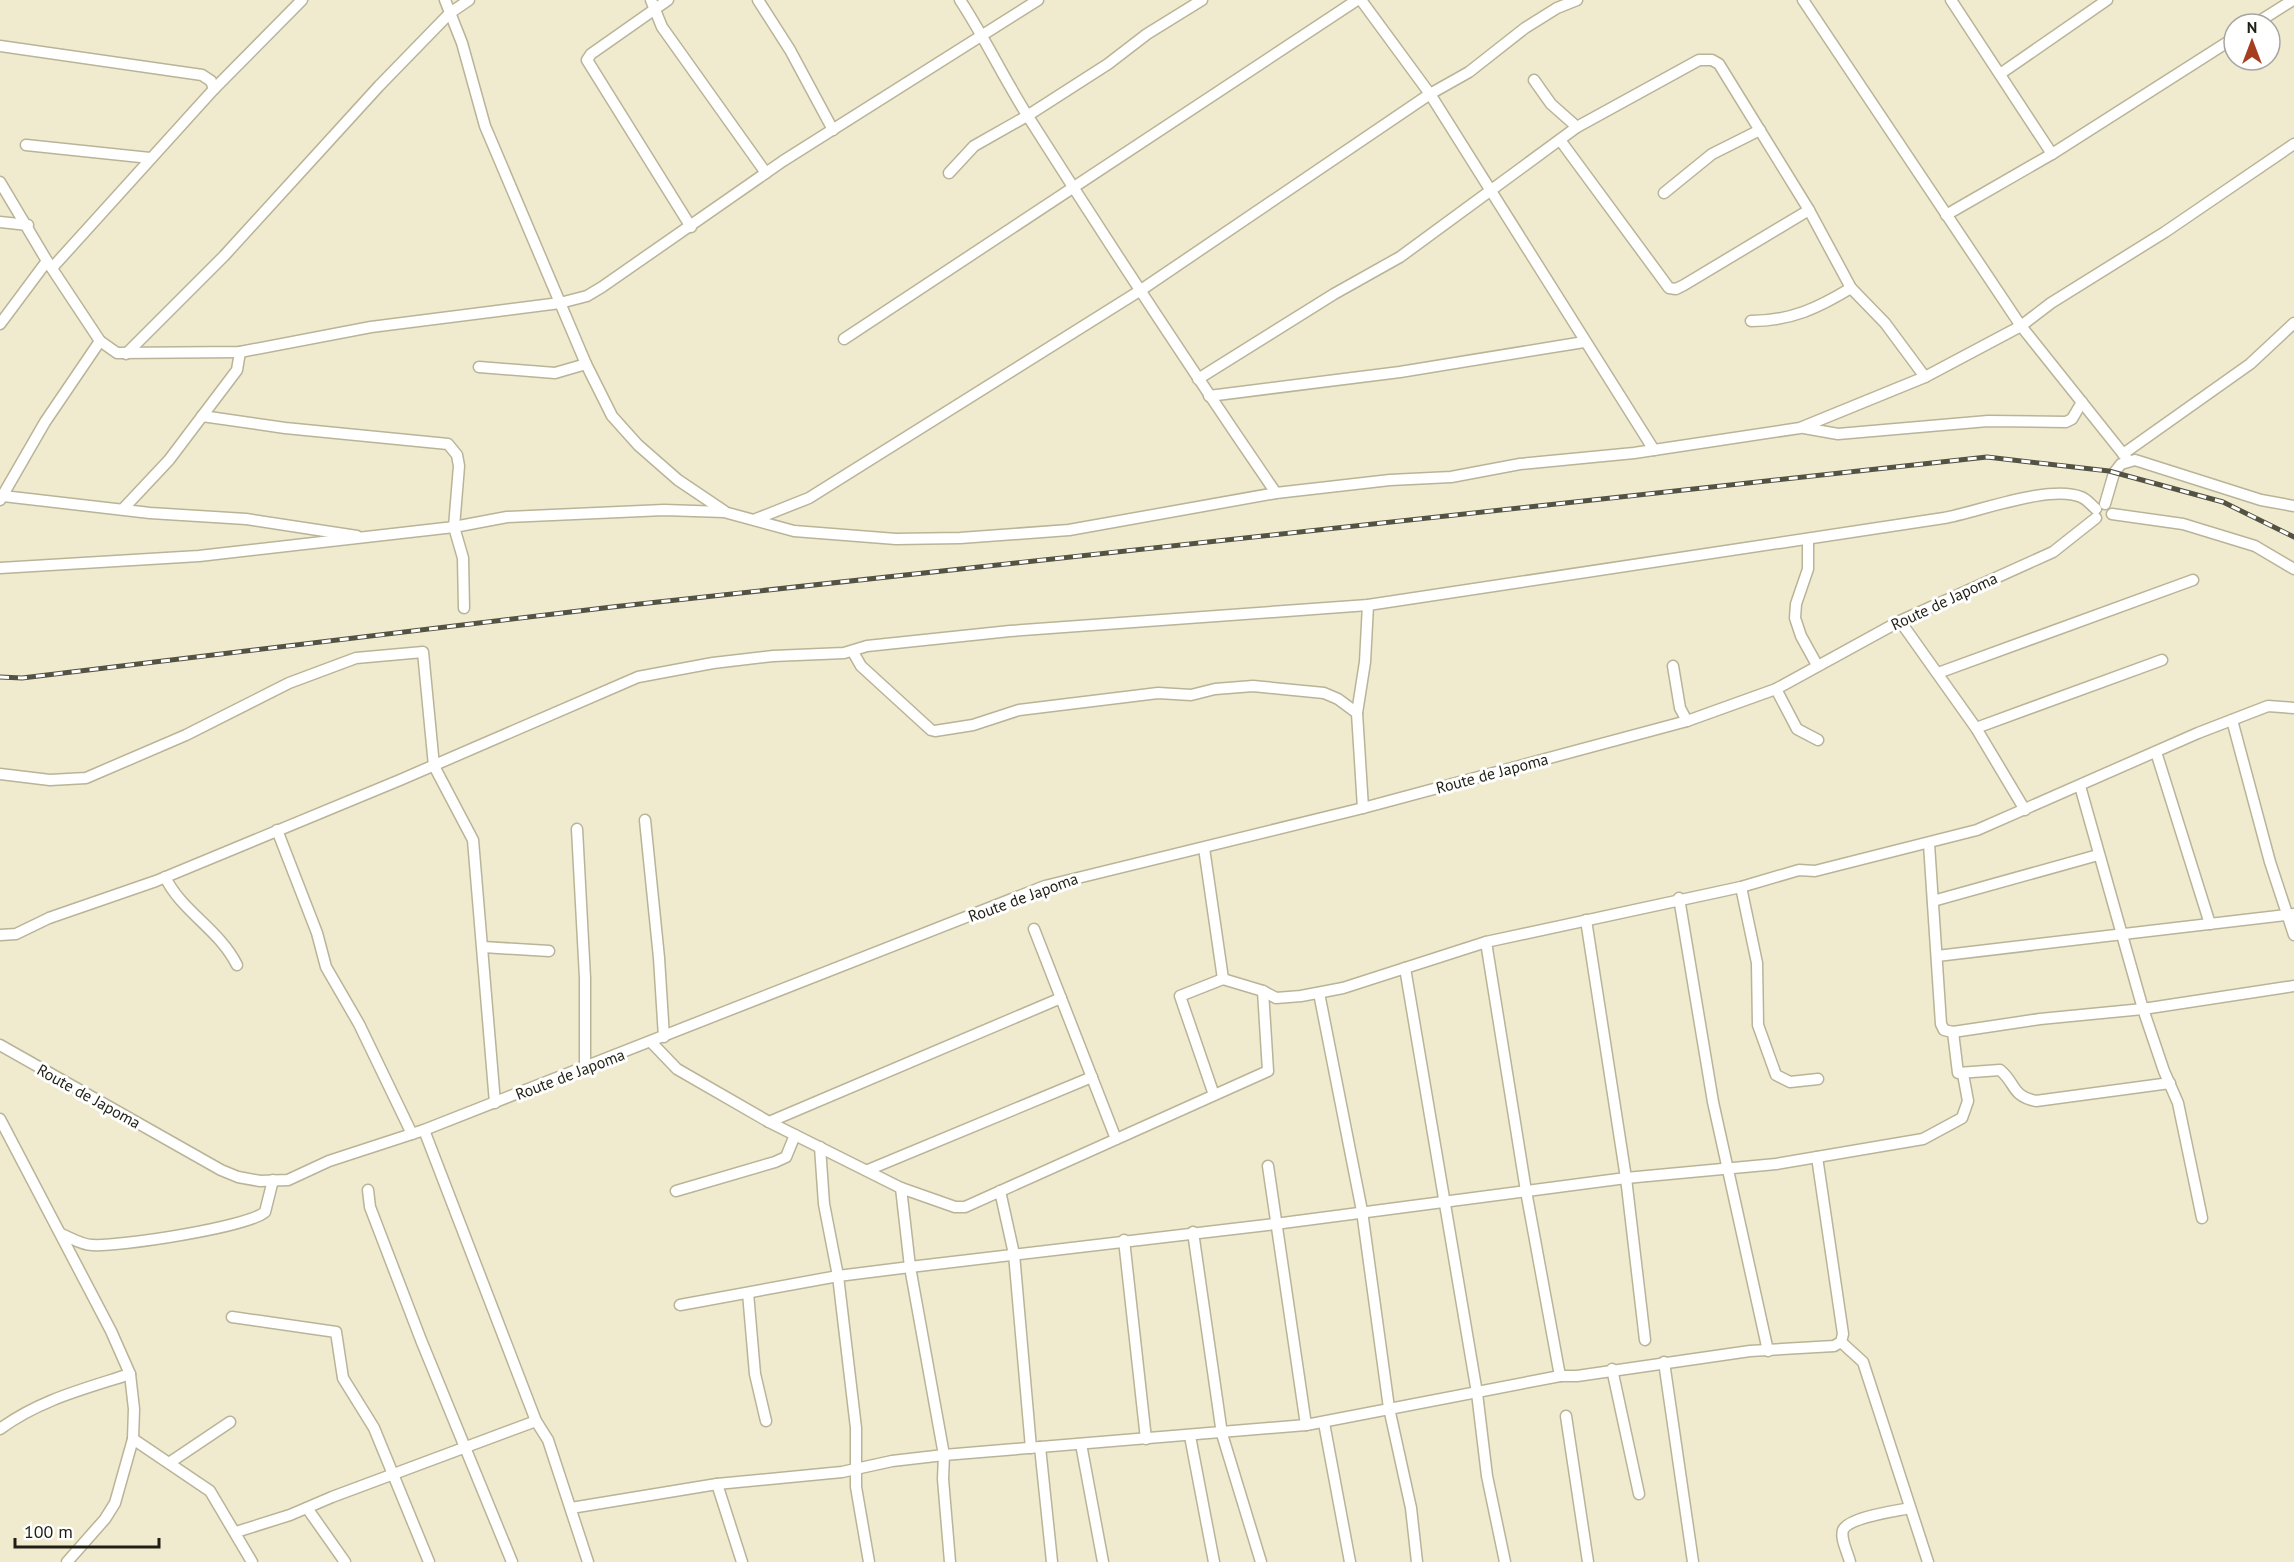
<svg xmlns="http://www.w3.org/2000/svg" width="2294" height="1562" font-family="'PT Sans',sans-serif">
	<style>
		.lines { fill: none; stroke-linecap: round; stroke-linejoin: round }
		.minor-casing { stroke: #b9b498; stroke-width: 13 }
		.minor { stroke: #fff; stroke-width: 10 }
		.rail-casing { stroke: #545243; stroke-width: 5 }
		.rail { stroke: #fff; stroke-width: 3; stroke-dasharray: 9; stroke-linecap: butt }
		.labels { text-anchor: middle; stroke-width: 6; stroke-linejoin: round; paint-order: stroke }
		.street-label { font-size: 16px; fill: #201f14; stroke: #fff }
	</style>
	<rect width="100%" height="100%" fill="#f0ebce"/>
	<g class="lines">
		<defs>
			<g id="minor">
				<path d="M445 0 462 43 485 126 586 364 612 416 638 445 678 480 724 511"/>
				<path d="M651 0 662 27 766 173"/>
				<path d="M668 0 591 54 587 60 691 227"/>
				<path d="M758 0 790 50 833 130"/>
				<path d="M960 0C985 38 1004 79 1029 118 1109 244 1191 369 1276 493"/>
				<path d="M1361 0 1430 94 1654 450"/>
				<path d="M1803 0 2021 326 2128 460"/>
				<path d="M1951 0 2052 154"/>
				<path d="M2255 24 2293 0"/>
				<path d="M0 46 202 75 211 81 214 89"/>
				<path d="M2000 74 2107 0"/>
				<path d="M1534 80 1551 104 1577 127"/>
				<path d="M1560 140 1669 288 1676 289 1684 285 1809 210"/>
				<path d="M26 145 150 158"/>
				<path d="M949 173 974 146 1027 116 1108 64 1147 34 1202 0"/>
				<path d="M0 182 47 261 100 341 117 353 240 352 371 327 560 303 587 296 602 287 783 161 1038 0"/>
				<path d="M1664 193 1712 154 1760 130"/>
				<path d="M1946 215 2052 154 2234 38"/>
				<path d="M0 222 28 225"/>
				<path d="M52 268 214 89 302 0"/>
				<path d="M1751 321C1791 321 1818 308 1851 288"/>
				<path d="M0 324 47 261"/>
				<path d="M844 339 1357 0"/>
				<path d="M126 354 224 256 379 86 450 13 469 0"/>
				<path d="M479 367 555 373 586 364"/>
				<path d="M1198 379 1334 294 1400 257 1577 127 1699 60H1712L1719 64 1809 210 1851 288 1885 323 1925 377"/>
				<path d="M1209 396 1400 372 1584 342"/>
				<path d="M202 416 285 428 448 444 457 455 459 466 454 527 463 558 464 608"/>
				<path d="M1804 428 1838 434 1988 421 2066 422 2072 419 2082 402"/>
				<path d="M2123 454 2250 364 2294 323"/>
				<path d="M3 496 150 513 246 519 357 536"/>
				<path d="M0 500 45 422 100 341"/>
				<path d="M2105 504 2114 473 2121 464 2135 460 2261 500 2294 506"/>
				<path d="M123 509 169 460 237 370 240 352"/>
				<path d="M2112 514 2183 524 2255 546 2294 569"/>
				<path d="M756 519 809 498 1141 290 1430 94 1469 72 1525 28 1557 8 1577 0"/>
				<path d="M1808 539V569L1796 604 1795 618 1801 636 1817 665"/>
				<path d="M0 568 199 556 454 527 507 517 664 510 724 512 794 531 896 539 960 538 1069 530 1276 493 1390 480 1451 477 1520 464 1634 453 1800 428 1925 377 2021 326 2051 303 2165 232 2294 144"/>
				<path d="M1900 621 1976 728 2025 810"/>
				<path d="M853 652 861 666 931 730 935 731 973 725 1019 710 1158 693 1191 695 1215 689 1253 686 1324 693 1338 699 1357 713"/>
				<path d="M1673 666 1680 708 1687 721"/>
				<path d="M1938 673 2193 580"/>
				<path d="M1776 689 1797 729 1818 740"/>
				<path d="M2232 720 2270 862 2294 935"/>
				<path d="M1976 728 2162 660"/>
				<path d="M2156 752 2210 924"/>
				<path d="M0 774 50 780 86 778 186 735 289 683 356 658 423 652 434 766 473 840 495 1103"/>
				<path d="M2080 786 2143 1009 2164 1071 2178 1103 2202 1218"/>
				<path d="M1363 808 1357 713 1365 662 1368 605"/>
				<path d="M645 820 659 958 664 1037"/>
				<path d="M577 829 585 978V1068"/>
				<path d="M277 830 317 933 326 967 359 1024 412 1134"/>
				<path d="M1929 844 1941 1024 1944 1030 1953 1032 2040 1019 2143 1009 2294 986"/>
				<path d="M1204 848 1223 979"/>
				<path d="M165 877C182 912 218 928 237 965"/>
				<path d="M1741 887 1757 963 1758 1025 1776 1075 1790 1082 1818 1079"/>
				<path d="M1679 898 1713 1102 1768 1351"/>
				<path d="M1933 901 2098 855"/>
				<path d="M1586 920 1626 1178 1645 1340"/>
				<path d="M1034 929 1116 1139"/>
				<path d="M0 935 16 934 49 918 156 881 400 780 638 677 713 663 773 656 844 653 867 646 1010 631 1368 605 1944 518C1978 512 2050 484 2081 497 2087 499 2091 505 2096 509"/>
				<path d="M1486 942 1526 1191 1560 1376"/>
				<path d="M483 947 549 951"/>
				<path d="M1937 956 2294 914"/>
				<path d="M1405 968 1477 1393 1487 1476 1505 1562"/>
				<path d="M1319 993 1362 1211 1389 1408 1411 1508 1417 1562"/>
				<path d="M1953 1032 1958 1073 2000 1070C2016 1083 2011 1096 2036 1101L2170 1083"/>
				<path d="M651 1042 677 1069 769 1122 901 1188 955 1207H965L1268 1071 1263 991"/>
				<path d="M0 1045 221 1170 238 1177 260 1181 288 1180 329 1161 424 1130 1045 886 1363 808 1687 721 1776 689 1900 621 2053 552 2096 518"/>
				<path d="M1214 1095 1180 996 1223 979 1263 991 1276 998 1301 996 1343 988 1486 942 1741 887 1799 870 1815 871 1977 830 2198 733 2268 706 2294 708"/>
				<path d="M0 1119 111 1331 130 1374 134 1409 133 1439 115 1503 105 1519 67 1562"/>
				<path d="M769 1122 1061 998"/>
				<path d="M424 1130 536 1421 548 1440 588 1562"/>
				<path d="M820 1147 824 1204 838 1276 856 1428V1487L869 1562"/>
				<path d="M1268 1166 1306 1425"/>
				<path d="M868 1170 1092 1077"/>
				<path d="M901 1188 910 1267 944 1455 943 1479 950 1562"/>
				<path d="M368 1190 370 1207 421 1340 512 1562"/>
				<path d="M676 1191 775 1162 786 1157 795 1135"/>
				<path d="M1000 1191 1014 1254 1031 1448"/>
				<path d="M1193 1232 1222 1434 1261 1562"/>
				<path d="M61 1234C71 1238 82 1245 92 1245 118 1247 248 1227 265 1212L273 1180"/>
				<path d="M1124 1240 1146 1439"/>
				<path d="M748 1293 755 1374 766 1421"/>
				<path d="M680 1305 838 1276 910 1267 1275 1224 1626 1178 1776 1164 1923 1139 1962 1118 1968 1101 1963 1074"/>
				<path d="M232 1317 336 1332 343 1378 374 1428 429 1562"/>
				<path d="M1841 1342 1863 1362 1928 1562"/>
				<path d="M1664 1362 1693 1562"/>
				<path d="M1612 1369 1639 1494"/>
				<path d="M1566 1416 1588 1562"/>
				<path d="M1324 1423 1350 1562"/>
				<path d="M0 1429C39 1400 84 1389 130 1374"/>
				<path d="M1190 1436 1214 1562"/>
				<path d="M133 1439 210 1491 252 1562"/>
				<path d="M1081 1444 1103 1562"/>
				<path d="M1040 1447 1052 1562"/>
				<path d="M169 1463 230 1422"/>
				<path d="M717 1484 742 1562"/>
				<path d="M307 1508 345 1562"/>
				<path d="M571 1508 717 1484 842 1472 892 1461 944 1455 1306 1425 1560 1376H1577L1750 1351 1834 1346 1841 1342 1843 1334 1817 1157"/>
				<path d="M236 1532 290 1515 332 1497 536 1421"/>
				<path d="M1850 1562C1848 1553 1840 1539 1843 1530 1849 1517 1896 1511 1910 1508"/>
			</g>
		</defs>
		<use href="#minor" class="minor-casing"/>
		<use href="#minor" class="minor"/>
		<defs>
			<path id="rail" d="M0 677 22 678 612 607 1987 457 2109 471 2223 502 2294 537"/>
		</defs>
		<use href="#rail" class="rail-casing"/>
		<use href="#rail" class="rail"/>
	</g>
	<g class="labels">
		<g class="street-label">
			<text transform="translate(1944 601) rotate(-25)" y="6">Route de Japoma</text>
			<text transform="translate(1492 773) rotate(-15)" y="6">Route de Japoma</text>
			<text transform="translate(1023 897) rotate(-20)" y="6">Route de Japoma</text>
			<text transform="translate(570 1074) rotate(-21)" y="6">Route de Japoma</text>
			<text transform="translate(89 1096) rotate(29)" y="6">Route de Japoma</text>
		</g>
	</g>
	<g transform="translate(2252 42)"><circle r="28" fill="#ffffff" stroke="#a6a5a1" stroke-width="1.5"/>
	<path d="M0-4.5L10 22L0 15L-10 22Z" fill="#a63e20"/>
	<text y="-9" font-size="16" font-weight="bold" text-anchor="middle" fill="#201f14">N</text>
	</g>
	<path d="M15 1538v9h144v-9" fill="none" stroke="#201f14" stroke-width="3"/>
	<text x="24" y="1538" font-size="18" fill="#201f14" stroke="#ffffff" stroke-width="4.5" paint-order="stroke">100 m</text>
</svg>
